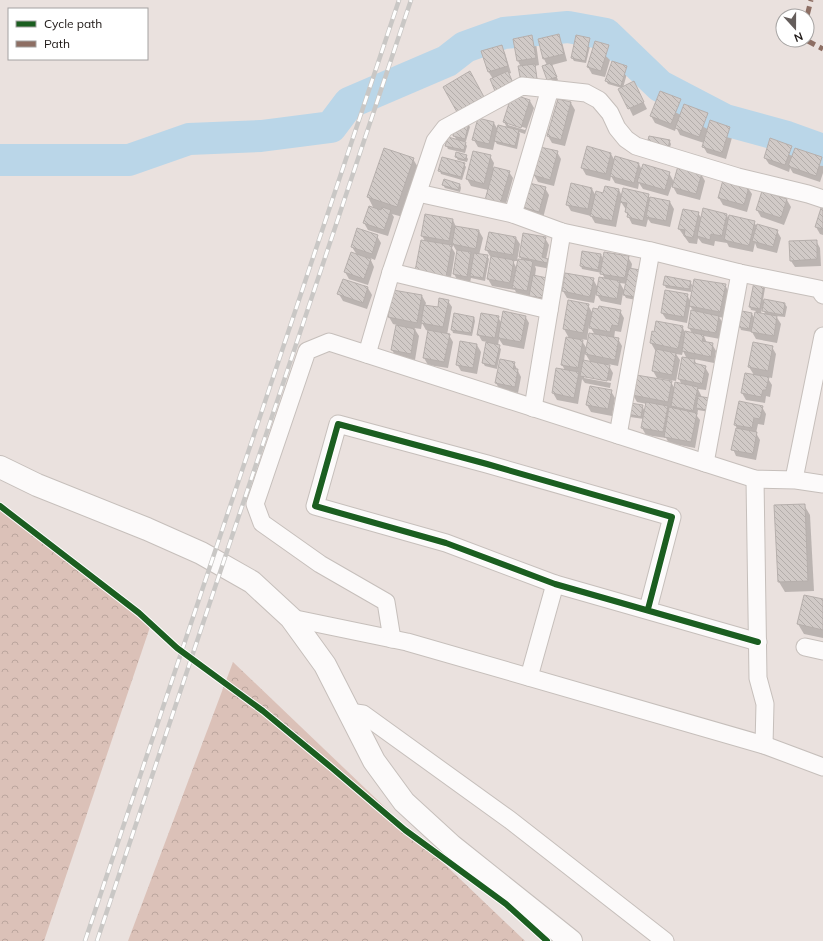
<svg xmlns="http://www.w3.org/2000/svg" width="823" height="941" font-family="Mulish,sans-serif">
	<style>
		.park { fill: url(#park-crowns) }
		.shadow { fill: #0003; fill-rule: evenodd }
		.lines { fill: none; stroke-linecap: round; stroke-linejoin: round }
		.river { stroke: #bad6e8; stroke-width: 32 }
		.building { fill: url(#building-back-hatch); stroke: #b6afac }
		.street-casing { stroke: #c6bfbb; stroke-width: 19 }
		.secondary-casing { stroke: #c6bfbb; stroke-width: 24 }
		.street { stroke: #fcfafa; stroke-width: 17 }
		.secondary { stroke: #fcfafa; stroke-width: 22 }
		.rail-casing { stroke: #c9c7c5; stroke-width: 4.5 }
		.rail { stroke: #fff; stroke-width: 3; stroke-dasharray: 9; stroke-linecap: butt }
		.quiet { stroke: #8d6e63; stroke-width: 5; stroke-dasharray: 10 5; stroke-linecap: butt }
		.cycleway-casing { stroke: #fff; stroke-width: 8 }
		.cycleway { stroke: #1b5e20; stroke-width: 6 }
	</style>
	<defs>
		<pattern id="park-crowns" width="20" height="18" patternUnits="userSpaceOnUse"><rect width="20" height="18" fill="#dbc1b8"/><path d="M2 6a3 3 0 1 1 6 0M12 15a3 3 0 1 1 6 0" fill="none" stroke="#bba59d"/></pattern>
		<pattern id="building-back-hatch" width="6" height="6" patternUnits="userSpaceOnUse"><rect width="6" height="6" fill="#d1cac7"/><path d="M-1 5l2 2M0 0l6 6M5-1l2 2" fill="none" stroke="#b3adaa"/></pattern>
	</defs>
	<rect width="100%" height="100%" fill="#eae1de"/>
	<g class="park">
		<path d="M0 509 150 627 44 941H0Z"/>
		<path d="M233 662 525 941H128Z"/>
	</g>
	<g class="shadow">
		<path d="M558 35 562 42 567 61 552 65 558 80 550 83 543 67 547 65 544 59 539 39Z"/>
		<path d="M532 37 536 43 539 65 535 66 538 82 521 67 518 61 514 39Z"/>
		<path d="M589 38 591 42 586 63 574 61 572 58Z"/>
		<path d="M501 46 505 53 511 73 493 79 488 71Z"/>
		<path d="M608 46 612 53 605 77 592 74 588 67Z"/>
		<path d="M627 67 628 70 623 88 637 89 647 109 633 116 620 89 622 88 608 84 606 81Z"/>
		<path d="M558 100 571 103 575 110 565 146 552 143 548 136Z"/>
		<path d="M680 100 684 106 707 113 711 122 729 127 733 134 726 159 707 153 703 146 704 143 680 135 676 127 675 131 655 123 651 116Z"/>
		<path d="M530 101 534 108 525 134 519 132 520 134 517 149 497 144 495 141 493 150 478 147 474 140 494 123 498 130 508 129 504 122ZM508 123 526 128 525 130 508 125Z"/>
		<path d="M468 124 470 127 466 141H464L467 146 465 153 448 149 446 145 457 141 454 135 460 132Z"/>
		<path d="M649 137 669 140 671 144 669 151Z"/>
		<path d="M791 147 794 152 795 149 822 158 823 160V173L820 182 793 173 790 168 789 172 769 164 765 158Z"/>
		<path d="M384 149 413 159 419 169 403 217 392 214 394 217 388 236 368 230 364 223 374 209 368 197Z"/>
		<path d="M557 152 561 159 554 186 538 182 534 175Z"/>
		<path d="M611 154 615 161 616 158 639 164 642 170 669 173 674 182 701 174 705 181 700 200 677 194 672 185 668 196 643 189 639 183 638 189 615 183 611 176 610 181 586 175 582 168Z"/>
		<path d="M466 156 468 159 467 162 458 160 456 157Z"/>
		<path d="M490 156 494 163 493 168 509 172 513 178 504 211 488 190 471 186 467 179Z"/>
		<path d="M464 164 466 167 462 180 441 174 440 171Z"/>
		<path d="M460 184 461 188 460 192 445 188 443 185Z"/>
		<path d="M545 188 549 195 543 218 527 214 523 207Z"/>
		<path d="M748 188 752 194 747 212 723 205 719 198Z"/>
		<path d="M592 189 596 196 619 190 622 196 648 195 650 198 670 202 674 209 670 227 651 223 648 219 646 227 632 224 626 212 627 209 625 208 621 202 616 227 595 223 591 216 571 211 567 204Z"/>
		<path d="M787 200 791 207 784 225 761 217 757 210Z"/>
		<path d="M823 209V235L820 234 816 227Z"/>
		<path d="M698 213 702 219 727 215 729 220 754 222 757 227 777 231 781 238 777 253 757 248 755 243 753 252 729 247 727 243 715 241 714 246 702 243 698 238 697 244 689 243 679 229Z"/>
		<path d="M453 220 456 227 479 231 483 238 479 255 487 256 489 259 485 281 471 278 470 283 458 281 454 274 458 250H456L453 245 452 248 455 253 450 283 422 236Z"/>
		<path d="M524 234 545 238 549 245 546 259 551 266V269L535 266 536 269 535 276 544 301 517 295 515 290 492 286 488 279 492 257 490 256 486 249 516 238 520 244 517 261H513L516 267H517L522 260 520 257Z"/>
		<path d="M377 236 381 243 375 260 370 258 374 267 368 285 349 279 345 272 357 255 352 247Z"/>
		<path d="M816 241 820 248 821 266 795 267 791 261Z"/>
		<path d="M601 255 604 260 628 257 632 264 631 270 636 300 626 298 623 293 621 305 601 301 596 293 594 303 567 298 563 291 566 274 593 279 598 288 605 279 602 273 582 269 581 266ZM620 283 627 284 625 292Z"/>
		<path d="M343 280 368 288 372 295 367 309 343 301 339 294Z"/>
		<path d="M690 281 692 285 691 292 666 288 664 284Z"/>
		<path d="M725 285 729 292 724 318 719 317 723 323 720 339 704 336 707 343 712 344 716 351 714 363 694 359 697 365 705 367 709 374 706 390 698 389 709 412 698 410 697 416 700 420 695 448 669 443 666 438 646 435 642 428 644 419 630 417 629 414 642 406 645 411 647 404 637 402 633 395 671 382 675 389 682 385 679 379 687 359 683 351 682 355 676 354 680 360 676 381 657 378 653 371 657 350H655L651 343 653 332 655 333 682 326 685 332 692 333 689 328 694 312 690 306 687 323 666 319 662 313 687 295 691 302Z"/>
		<path d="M764 285 765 288 763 300 785 304 787 307 785 317 776 316 781 324 777 343 756 339 752 332 741 330 740 327 742 312 752 314 755 319 756 311 751 310 750 307ZM762 308 766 315 761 314Z"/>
		<path d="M394 291 422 296 426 303 425 306 439 308 448 301 452 307 447 335H449L453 342 448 368 428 365 424 358 429 331 426 330 422 323 421 329 414 328 419 336 415 360 396 357 392 350 397 325 393 324 389 317Z"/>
		<path d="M588 305 593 314 620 311 624 318 621 332 615 331 614 338 618 339 622 346 618 366 608 364 613 373 611 381 584 376V378L611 383 610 388 585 383 582 379 578 404 557 400 553 393 557 369 565 370 562 365 569 338 564 329ZM589 325 595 335 587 349 581 339 587 340ZM585 353 591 363 584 361Z"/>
		<path d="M525 316 529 323 524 349 503 345 499 339 498 346 501 349 497 369 485 366 483 363 487 342 482 341 478 334 498 317 502 324Z"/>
		<path d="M474 317 475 321 472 336 453 333 452 330Z"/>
		<path d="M754 343 772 347 776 354 772 378 767 377 772 385 770 397 766 396 765 403 746 400 742 393 754 375 749 367Z"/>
		<path d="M477 345 481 352 477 374 461 371 457 364Z"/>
		<path d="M514 363 521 377 518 393 500 390 496 383Z"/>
		<path d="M611 391 615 398 612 416 591 412 587 405Z"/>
		<path d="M762 407 766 414 764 425 758 424 756 433 760 440 756 460 736 456 733 449 738 430 735 425Z"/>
		<path d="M804 505 810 515 814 591 785 592 779 582Z"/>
		<path d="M823 600V638L804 634 798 624Z"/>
	</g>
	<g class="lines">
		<path class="river" d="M0 160H129L189 139 261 136 331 127 349 103 447 61 465 47 504 33 568 27 606 34 660 86 725 120 787 137 823 150"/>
	</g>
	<g class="building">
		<path d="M559 34 564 54 543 59 538 39Z"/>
		<path d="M532 35 536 58 517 61 513 39Z"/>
		<path d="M576 35 590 38 585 61 571 58Z"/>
		<path d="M595 41 609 45 601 71 587 67Z"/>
		<path d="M502 45 508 66 488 72 481 51Z"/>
		<path d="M612 61 627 66 621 86 605 81Z"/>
		<path d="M551 63 557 77 547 80 542 66Z"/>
		<path d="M535 64 537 79 521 82 518 66Z"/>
		<path d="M470 71 484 97 457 112 443 87Z"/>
		<path d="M508 71 513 83 495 91 490 79Z"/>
		<path d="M634 81 644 102 628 109 618 89Z"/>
		<path d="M660 91 681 99 671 124 650 116Z"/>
		<path d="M512 94 530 100 521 128 503 122Z"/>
		<path d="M558 99 571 102 561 140 547 136Z"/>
		<path d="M684 104 708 113 699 137 675 128Z"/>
		<path d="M478 118 494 122 489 144 472 140Z"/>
		<path d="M710 120 730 127 722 153 702 147Z"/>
		<path d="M462 121 469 123 465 139 453 136 454 130 459 131Z"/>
		<path d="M498 125 519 130 515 146 494 141Z"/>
		<path d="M649 136 670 140 668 148 647 144Z"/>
		<path d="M448 137 466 142 464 150 445 146Z"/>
		<path d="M770 138 792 146 785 165 764 158Z"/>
		<path d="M587 146 611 153 606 174 581 168Z"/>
		<path d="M540 147 558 151 550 180 533 175Z"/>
		<path d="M384 148 414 158 397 207 367 197Z"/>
		<path d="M795 148 822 157 816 176 788 166Z"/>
		<path d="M473 151 491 155 484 184 466 179Z"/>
		<path d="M456 152 467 155 465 160 455 157Z"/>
		<path d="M615 156 639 163 634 183 610 176Z"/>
		<path d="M442 157 465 163 461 177 438 171Z"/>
		<path d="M643 164 670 172 665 190 637 182Z"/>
		<path d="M678 166 702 173 696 194 672 187Z"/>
		<path d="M494 167 510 171 500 204 485 200Z"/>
		<path d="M444 179 460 184 458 190 442 185Z"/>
		<path d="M723 180 749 187 744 205 718 198Z"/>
		<path d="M529 183 546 187 539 212 522 207Z"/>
		<path d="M571 183 592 188 588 209 566 205Z"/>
		<path d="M605 186 619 189 612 221 590 216 596 191 603 193Z"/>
		<path d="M623 188 649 194 643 221 627 217 628 213 625 212 627 203 620 202Z"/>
		<path d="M762 191 787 199 781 218 756 210Z"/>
		<path d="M650 197 670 201 666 221 646 217Z"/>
		<path d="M369 206 381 210 382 207 391 210 384 230 363 223Z"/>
		<path d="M703 208 727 214 722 236 711 234 710 240 697 236Z"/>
		<path d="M821 208H823V229L815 227Z"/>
		<path d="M683 209 699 212 693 238 684 236 685 230 678 229Z"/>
		<path d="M425 214 453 219 449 241 421 236Z"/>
		<path d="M729 215 755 221 749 246 724 240Z"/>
		<path d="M757 224 778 230 773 247 752 241Z"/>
		<path d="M455 226 479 230 476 249 452 244Z"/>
		<path d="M357 228 378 235 372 254 351 247Z"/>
		<path d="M489 232 516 237 513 255 485 250Z"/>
		<path d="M523 233 546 237 542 257 548 259 547 263 519 257Z"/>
		<path d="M421 240 452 245 446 277 415 271Z"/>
		<path d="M817 240V259L790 261 789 241Z"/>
		<path d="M457 250 471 252 467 277 453 274Z"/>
		<path d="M582 251 601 254 598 270 580 266Z"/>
		<path d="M351 252 371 259 364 279 344 272Z"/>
		<path d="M604 252 629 256 625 278 600 274Z"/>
		<path d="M474 253 488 255 483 278 470 276Z"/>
		<path d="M491 256 514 260 510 283 487 279Z"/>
		<path d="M518 259 533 261 527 291 512 288Z"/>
		<path d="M629 268 640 270 635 297 623 295Z"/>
		<path d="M565 273 594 278 590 297 562 291Z"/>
		<path d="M533 275 547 278 543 298 529 296Z"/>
		<path d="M665 276 691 281 689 289 663 285Z"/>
		<path d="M599 277 620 281 617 299 596 295Z"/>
		<path d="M343 279 368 287 363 303 337 294Z"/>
		<path d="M694 279 726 284 720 312 689 306Z"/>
		<path d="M754 282 764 284 760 309 749 307Z"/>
		<path d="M393 290 422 295 417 323 388 317Z"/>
		<path d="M665 290 688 294 684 317 661 313Z"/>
		<path d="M439 298 449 300 443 327 421 323 424 305 438 307Z"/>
		<path d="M764 299 785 303 783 315 762 311Z"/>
		<path d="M568 300 589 304 583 333 563 329Z"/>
		<path d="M599 306 621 310 618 326 612 325 610 332 589 328 593 308 598 309Z"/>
		<path d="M691 310 719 316 716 333 688 328Z"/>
		<path d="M503 311 526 316 521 342 498 338Z"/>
		<path d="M742 311 752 313 749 329 739 327Z"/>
		<path d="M755 312 777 316 774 336 751 332Z"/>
		<path d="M454 313 474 317 471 333 451 330Z"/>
		<path d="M481 313 499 316 495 338 477 335Z"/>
		<path d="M656 321 683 326 678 349 650 343 652 331 654 332Z"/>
		<path d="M396 325 415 329 411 354 391 350Z"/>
		<path d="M428 330 450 334 444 362 423 358Z"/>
		<path d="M685 331 704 335 702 341 713 343 711 357 682 351Z"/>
		<path d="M589 333 619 338 615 360 585 354Z"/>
		<path d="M566 337 583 340 578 368 561 365Z"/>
		<path d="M460 341 477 344 473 368 456 365Z"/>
		<path d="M486 342 500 345 495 366 482 363Z"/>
		<path d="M753 342 773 346 768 371 748 367Z"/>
		<path d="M656 349 676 353 672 375 652 371Z"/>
		<path d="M682 357 695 359 694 363 706 366 702 384 678 379Z"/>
		<path d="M500 359 515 362 513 369H518L515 387 495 383Z"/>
		<path d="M583 360 610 365 607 381 580 376Z"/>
		<path d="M556 368 579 372 574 398 552 393Z"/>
		<path d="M745 373 769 377 766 390H763L761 397 741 393Z"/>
		<path d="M636 375 672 381 668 402 632 395Z"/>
		<path d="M675 382 698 387 693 411 671 406Z"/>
		<path d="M590 386 612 390 608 409 586 405Z"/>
		<path d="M698 396 709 398 707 410 696 408Z"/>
		<path d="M739 401 763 406 760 419 754 418 752 428 734 425Z"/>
		<path d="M646 402 668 406 663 432 641 428Z"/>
		<path d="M630 403 643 405 641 417 628 414Z"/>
		<path d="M669 407 697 413 691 442 664 437Z"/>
		<path d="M736 428 757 432 753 454 731 450Z"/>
		<path d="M805 504 808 581 778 582 774 505Z"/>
		<path d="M804 595 823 599V630L797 624Z"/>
	</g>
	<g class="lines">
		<defs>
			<g id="street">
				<path d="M550 89 586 93 599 100 610 113 617 128 626 139 636 146 738 177 808 194 823 199"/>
				<path d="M418 193 513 214 562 232 651 251 740 273 819 289 823 295"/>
				<path d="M391 272 549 310"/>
				<path d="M367 354 391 272 435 141 445 128 522 86 550 89 513 214"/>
				<path d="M533 408 562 232"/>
				<path d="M618 435 651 251"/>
				<path d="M705 463 740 273"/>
				<path d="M755 479 758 678 765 704 764 745"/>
				<path d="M794 479 823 336"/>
				<path d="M648 609 672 517 487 464 338 424 315 506 446 543 555 584 758 642"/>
				<path d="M291 618 407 642 764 745 823 767"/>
				<path d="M392 639 386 602 320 564 262 523 255 504 307 351 329 342 755 479 796 480 823 484"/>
				<path d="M805 647 823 651"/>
				<path d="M529 677 555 584"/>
				<path d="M349 712 363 714 510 820 665 941"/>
			</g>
			<path id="secondary" d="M0 467 37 485 147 529 201 553 252 582 291 618 325 665 374 761 404 802 452 846 571 941"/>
		</defs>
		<use href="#street" class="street-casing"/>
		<use href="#secondary" class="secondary-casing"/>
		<use href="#street" class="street"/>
		<use href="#secondary" class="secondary"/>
		<defs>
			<g id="rail">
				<path d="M85 941 399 0"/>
				<path d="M97 941 411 0"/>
			</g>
		</defs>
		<use href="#rail" class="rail-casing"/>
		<use href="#rail" class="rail"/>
		<g class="quiet">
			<path d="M807 16 811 0"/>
			<path d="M806 40 823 49"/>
		</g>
		<defs>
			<g id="cycleway">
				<path d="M0 506 139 613 177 648 263 711 332 768 405 830 506 904 547 941"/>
				<path d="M648 609 672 517 487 464 338 424 315 506 446 543 555 584 758 642"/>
			</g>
		</defs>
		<use href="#cycleway" class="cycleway-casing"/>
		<use href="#cycleway" class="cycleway"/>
	</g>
	<rect x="8" y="8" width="140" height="52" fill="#ffffff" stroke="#a4a2a1"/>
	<rect x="16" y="21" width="20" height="6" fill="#1b5e20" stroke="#a4a2a1"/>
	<text x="44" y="28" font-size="12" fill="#1c1614">Cycle path</text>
	<rect x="16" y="41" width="20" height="6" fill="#8d6e63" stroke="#a4a2a1"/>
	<text x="44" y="48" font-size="12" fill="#1c1614">Path</text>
	<g transform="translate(795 28) rotate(159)"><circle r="19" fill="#ffffff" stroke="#a4a2a1"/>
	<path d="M0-3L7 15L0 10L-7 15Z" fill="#645d5b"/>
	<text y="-6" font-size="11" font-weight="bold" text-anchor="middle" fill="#1c1614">N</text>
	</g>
</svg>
